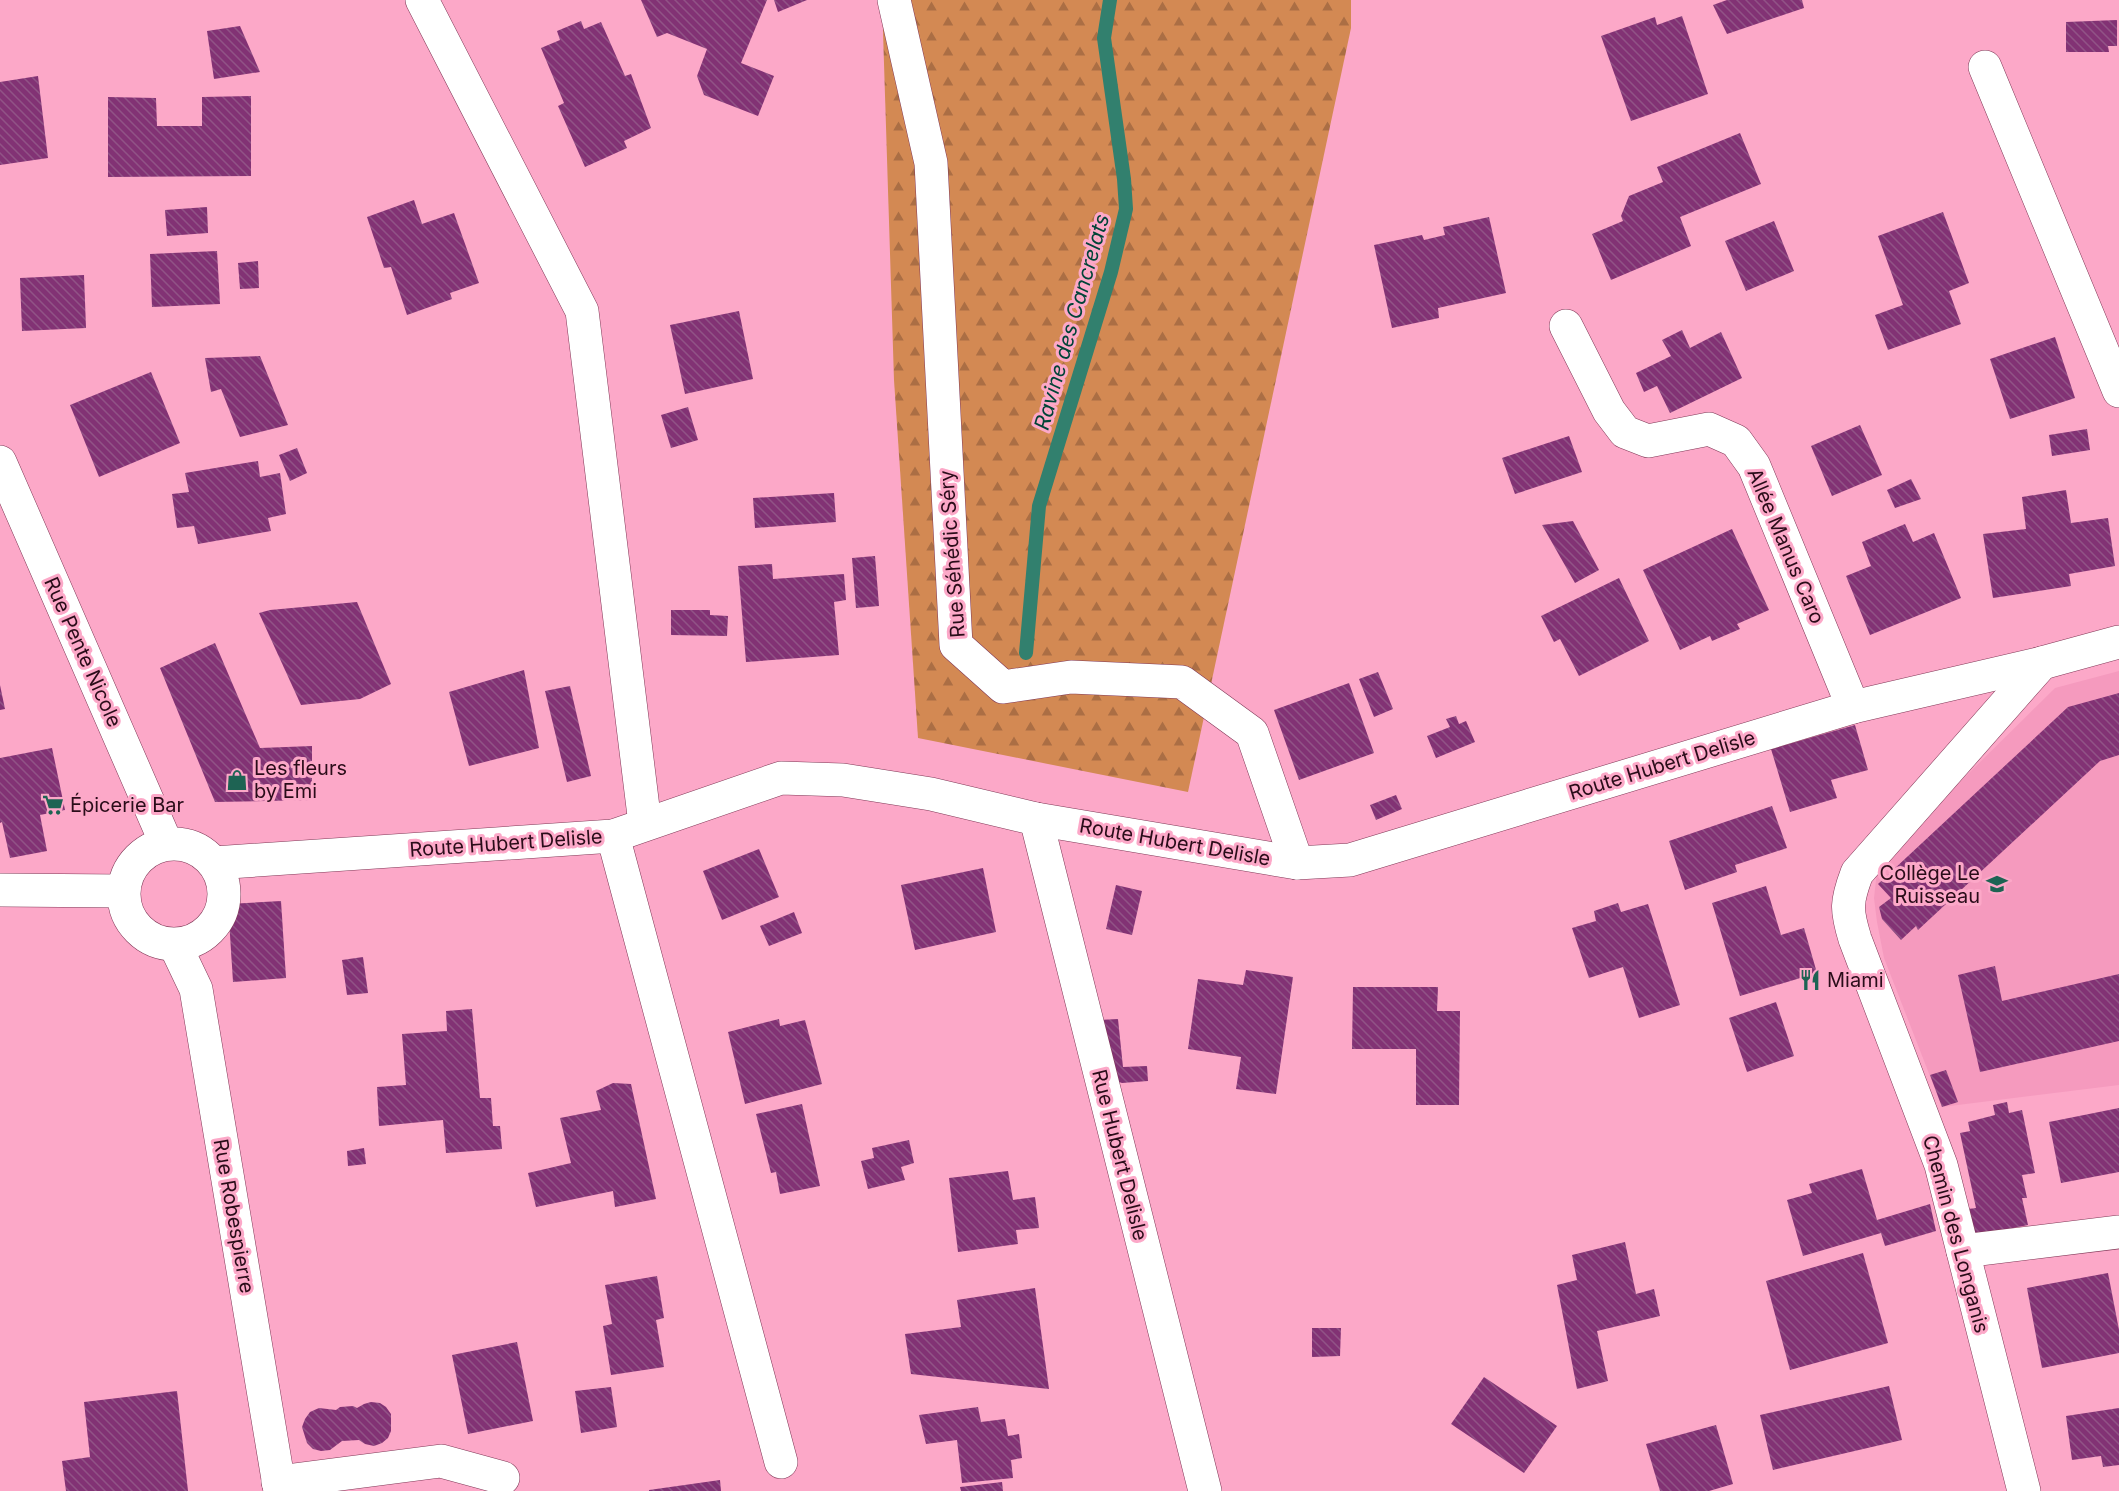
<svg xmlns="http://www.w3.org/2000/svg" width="2119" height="1491" font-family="Inter,sans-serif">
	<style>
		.built { fill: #f59abe }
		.forest { fill: url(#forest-firs) }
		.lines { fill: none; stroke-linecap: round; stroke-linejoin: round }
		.stream { stroke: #32806e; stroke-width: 14 }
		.building { fill: url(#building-back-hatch) }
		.minor-casing { stroke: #803857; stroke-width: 34 }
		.major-casing { stroke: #803857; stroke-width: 34 }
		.minor { stroke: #fff; stroke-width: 33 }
		.major { stroke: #fff; stroke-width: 33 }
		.labels { text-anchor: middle; stroke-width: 6; stroke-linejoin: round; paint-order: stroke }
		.street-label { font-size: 20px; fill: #2a0c19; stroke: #fca8c8 }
		.poi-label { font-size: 20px; fill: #2a0c19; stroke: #fca8c8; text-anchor: start }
		.water-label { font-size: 21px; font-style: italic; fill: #004437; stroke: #fca8c8 }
	</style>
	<defs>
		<pattern id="forest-firs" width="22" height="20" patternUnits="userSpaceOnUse" patternTransform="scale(1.5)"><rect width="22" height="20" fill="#d38953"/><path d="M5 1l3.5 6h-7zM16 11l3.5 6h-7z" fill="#ab6e44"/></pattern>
		<pattern id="building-back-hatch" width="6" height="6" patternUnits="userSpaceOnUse" patternTransform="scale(1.5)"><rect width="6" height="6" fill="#823274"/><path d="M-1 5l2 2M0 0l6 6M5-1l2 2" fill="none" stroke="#915386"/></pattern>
	</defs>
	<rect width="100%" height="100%" fill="#fca8c8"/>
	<path class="built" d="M2119 671V1085L1942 1107 1884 958 1877 922 1874 898 1877 871 1890 851 2055 688Z"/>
	<path class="forest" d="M882 0H1351V28L1188 792 918 738 894 380Z"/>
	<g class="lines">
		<path class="stream" d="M1026 653 1039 506 1111 272 1126 209 1124 179 1104 38 1110 0"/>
	</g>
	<g class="building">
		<path d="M641 0H767L741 63 774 76 758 116 704 95 697 76 707 49 667 33 657 37Z"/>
		<path d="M774 0H807L778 12Z"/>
		<path d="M1727 0H1802L1804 8 1727 34 1713 5Z"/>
		<path d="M1682 16 1708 94 1631 121 1601 36 1655 17 1657 25Z"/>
		<path d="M2117 20V46H2108L2109 52H2066V22Z"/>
		<path d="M581 21 584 29 601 22 625 76 631 74 651 128 624 141 627 148 585 167 558 106 564 103 541 48 560 40 557 31Z"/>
		<path d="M240 26 260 72 214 79 207 31Z"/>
		<path d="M38 76 48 158 0 165V82Z"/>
		<path d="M251 96V176L108 177V97L156 98 157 126H202V97Z"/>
		<path d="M1740 133 1761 184 1680 217 1691 246 1611 280 1592 234 1623 221 1621 216 1629 196 1663 182 1657 167Z"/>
		<path d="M414 200 422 224 454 213 479 283 450 293 452 299 407 315 391 267 384 268 367 217Z"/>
		<path d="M207 207 208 233 167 236 165 210Z"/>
		<path d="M1943 212 1969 283 1949 291 1961 324 1888 350 1875 315 1903 305 1878 236Z"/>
		<path d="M1489 217 1506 293 1438 308 1439 318 1392 328 1374 245 1422 235 1424 240 1445 235 1443 227Z"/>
		<path d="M1774 221 1794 271 1746 291 1725 241Z"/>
		<path d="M217 251 220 304 152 307 150 254Z"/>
		<path d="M258 261 259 288 240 289 238 263Z"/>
		<path d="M84 275 86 328 22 331 20 278Z"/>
		<path d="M739 311 753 379 685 394 670 325Z"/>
		<path d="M1682 330 1690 348 1721 332 1742 378 1670 413 1657 386 1644 392 1636 373 1671 356 1662 340Z"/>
		<path d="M2055 337 2075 398 2010 419 1990 359Z"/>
		<path d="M260 356 288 425 240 437 221 389 211 392 205 358Z"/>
		<path d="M151 372 180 443 99 477 70 405Z"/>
		<path d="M688 407 698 440 671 448 661 415Z"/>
		<path d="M1860 425 1882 475 1832 496 1811 446Z"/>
		<path d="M2087 429 2090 450 2052 456 2049 435Z"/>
		<path d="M1569 436 1582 472 1515 494 1502 458Z"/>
		<path d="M297 448 307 473 290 481 279 455Z"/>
		<path d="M258 461 260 477 280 473 286 514 268 518 271 531 198 544 194 526 177 528 172 494 189 492 185 473Z"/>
		<path d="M1911 479 1921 499 1895 508 1887 490Z"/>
		<path d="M2066 490 2071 523 2108 518 2115 566 2069 574 2071 586 1993 598 1983 534 2026 529 2022 497Z"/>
		<path d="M834 493 836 522 755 528 753 498Z"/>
		<path d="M1573 521 1599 570 1575 583 1542 525Z"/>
		<path d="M1905 524 1913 542 1934 533 1961 598 1870 635 1846 576 1871 566 1862 542Z"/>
		<path d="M1732 529 1769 610 1737 624 1740 629 1712 641 1710 636 1680 650 1643 570Z"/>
		<path d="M875 556 879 606 856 608 852 558Z"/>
		<path d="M772 564 773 579 844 574 846 600 834 602 839 655 746 662 738 566Z"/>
		<path d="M1619 578 1649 641 1579 676 1560 639 1554 642 1541 616Z"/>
		<path d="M357 602 391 684 360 699 301 705 259 613 270 610Z"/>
		<path d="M671 610H710V615L728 616 727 636 671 635Z"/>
		<path d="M215 643 260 748 312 746V800L215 802 160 668Z"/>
		<path d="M524 670 539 748 469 766 449 692Z"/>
		<path d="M1378 672 1393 709 1374 717 1359 679Z"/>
		<path d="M1349 683 1374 753 1299 780 1274 710Z"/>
		<path d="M0 685 5 709 0 710Z"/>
		<path d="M570 686 591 776 567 782 545 691Z"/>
		<path d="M2119 693V755L2100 761 1918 930 1916 926 1901 940 1882 919 1879 907 1891 898 1878 884 2068 707Z"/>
		<path d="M1456 716 1459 724 1466 721 1475 742 1436 758 1427 736 1450 727 1446 719Z"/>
		<path d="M1855 725 1868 770 1831 780 1837 798 1790 812 1771 749Z"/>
		<path d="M52 748 65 810 40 815 47 851 10 858 2 822 0 823V758Z"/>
		<path d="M1396 795 1402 809 1376 820 1370 805Z"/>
		<path d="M1772 806 1787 848 1735 865 1737 872 1685 890 1669 841Z"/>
		<path d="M759 849 779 897 722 920 703 871Z"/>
		<path d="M983 868 996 932 915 950 901 885Z"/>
		<path d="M1116 885 1142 891 1132 935 1106 929Z"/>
		<path d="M1766 886 1781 935 1804 928 1817 973 1740 996 1712 903Z"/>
		<path d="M281 901 286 978 233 982 228 904Z"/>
		<path d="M1618 903 1621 912 1648 904 1680 1005 1639 1018 1623 967 1589 978 1572 928 1596 921 1594 911Z"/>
		<path d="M794 912 802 933 769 946 760 926Z"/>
		<path d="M363 957 368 993 347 995 342 960Z"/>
		<path d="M1995 966 2002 1001 2119 974V1041L1980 1072 1958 975Z"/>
		<path d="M1246 970 1293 977 1276 1094 1236 1089 1241 1057 1188 1049 1198 979 1243 985Z"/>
		<path d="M1353 987H1438L1437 1011H1460L1459 1105H1416V1049H1352Z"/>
		<path d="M1776 1002 1794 1056 1747 1072 1729 1018Z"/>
		<path d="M472 1009 480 1098H491L493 1126H500L502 1149 446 1153 443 1120 379 1126 377 1087 406 1085 402 1034 447 1031 446 1011Z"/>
		<path d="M779 1019 780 1026 805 1020 822 1084 745 1104 728 1032Z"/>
		<path d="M1118 1019 1123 1067 1147 1066 1148 1081 1122 1083 1101 1076 1098 1020Z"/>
		<path d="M1946 1070 1958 1102 1942 1107 1930 1075Z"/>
		<path d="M613 1083 631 1084 656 1199 615 1207 613 1191 536 1207 528 1173 571 1163 560 1118 601 1110 596 1091Z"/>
		<path d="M2007 1102 2009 1113 2022 1110 2035 1173 2022 1175 2027 1198H2022L2028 1225 1974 1236 1968 1209 1976 1208 1960 1133 1970 1131 1968 1122 1995 1115 1993 1105Z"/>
		<path d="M802 1104 820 1186 780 1194 776 1172 771 1173 756 1114Z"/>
		<path d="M2119 1108V1172L2061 1183 2049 1122Z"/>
		<path d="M909 1140 914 1163 901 1167 905 1180 868 1189 861 1161 874 1158 872 1148Z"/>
		<path d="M364 1148 366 1164 348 1166 347 1151Z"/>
		<path d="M1862 1169 1877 1220 1930 1204 1936 1231 1885 1246 1881 1233 1803 1256 1787 1200 1812 1193 1809 1184Z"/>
		<path d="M1008 1171 1013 1200 1035 1197 1039 1228 1016 1230 1018 1244 958 1252 949 1178Z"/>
		<path d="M1625 1242 1636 1294 1654 1289 1660 1316 1597 1331 1608 1381 1577 1389 1557 1285 1577 1280 1572 1255Z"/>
		<path d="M1863 1253 1888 1343 1790 1370 1766 1281Z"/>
		<path d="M2108 1273 2119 1330V1353L2042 1368 2027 1288Z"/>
		<path d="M657 1276 664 1318 656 1320 664 1367 611 1375 603 1326 612 1324 605 1285Z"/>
		<path d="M1035 1288 1049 1389 911 1374 905 1334 961 1327 957 1300Z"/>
		<path d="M1312 1328H1341L1340 1356 1312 1357Z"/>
		<path d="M517 1342 533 1421 468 1434 452 1355Z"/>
		<path d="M1484 1377 1557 1426 1524 1473 1451 1424Z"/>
		<path d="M1889 1386 1902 1440 1773 1470 1760 1415Z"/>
		<path d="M611 1387 617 1427 581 1433 575 1391Z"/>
		<path d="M177 1391 188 1491H66L62 1461 90 1457 84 1402Z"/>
		<path d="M371 1402 380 1403 386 1407 391 1414V1431L388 1438 382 1443 374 1446 365 1444 359 1440 342 1441 330 1450 321 1451 313 1449 307 1443 302 1427 305 1419 310 1412 319 1408 336 1410 340 1407 353 1406 357 1408 364 1404Z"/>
		<path d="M978 1407 981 1422 1005 1419 1008 1436 1019 1434 1022 1458 1011 1460 1013 1478 962 1483 957 1440 926 1444 919 1415Z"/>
		<path d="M2119 1408V1465L2103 1467 2101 1456 2072 1460 2066 1416Z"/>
		<path d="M1716 1425 1733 1484 1709 1491H1660L1646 1444Z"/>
		<path d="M720 1480 721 1491H649V1490Z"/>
		<path d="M1002 1482 1003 1491H961L960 1487Z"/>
	</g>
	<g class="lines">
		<defs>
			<g id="minor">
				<path d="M422 0 582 311 645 824"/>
				<path d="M894 0 931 163 956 645 1003 687 1071 677 1182 682 1252 733 1297 863"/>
				<path d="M1985 67 2119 391"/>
				<path d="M1566 326 1609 411 1625 432 1648 441 1709 429 1736 441 1754 466 1853 707"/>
				<path d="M0 462 166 843"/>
				<path d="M1036 819 1205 1491"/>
				<path d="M613 836 781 1462"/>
				<path d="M175 945 196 989 280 1491"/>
				<path d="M1963 1251 2119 1232"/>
				<path d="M278 1482 441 1461 503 1478"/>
				<path d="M2024 1491 1941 1165 1855 939C1846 910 1846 902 1857 873L2042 663"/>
			</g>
			<g id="major">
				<circle cx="174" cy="894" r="50"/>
				<path d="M214 863 613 836 781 778 843 780 931 794 1036 819 1297 863 1350 860 1853 707 2042 663 2119 642"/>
				<path d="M0 890 122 891"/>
			</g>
		</defs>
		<use href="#minor" class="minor-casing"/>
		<use href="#major" class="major-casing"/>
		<use href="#minor" class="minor"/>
		<use href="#major" class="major"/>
	</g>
	<defs>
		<symbol id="shop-bare" viewBox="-9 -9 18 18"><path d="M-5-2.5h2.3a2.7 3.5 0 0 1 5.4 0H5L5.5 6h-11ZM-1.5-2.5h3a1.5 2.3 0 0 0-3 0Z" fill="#1e6353" stroke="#fca8c8" stroke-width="2.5" paint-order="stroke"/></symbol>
		<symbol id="supermarket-bare" viewBox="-9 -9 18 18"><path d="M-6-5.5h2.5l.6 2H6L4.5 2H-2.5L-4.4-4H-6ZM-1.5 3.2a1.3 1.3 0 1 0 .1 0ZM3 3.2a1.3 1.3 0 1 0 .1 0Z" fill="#1e6353" stroke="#fca8c8" stroke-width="2.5" paint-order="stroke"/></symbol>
		<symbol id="school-bare" viewBox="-9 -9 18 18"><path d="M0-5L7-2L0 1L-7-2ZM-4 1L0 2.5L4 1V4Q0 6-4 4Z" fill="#1e6353" stroke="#fca8c8" stroke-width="2.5" paint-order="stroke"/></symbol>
		<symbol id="restaurant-bare" viewBox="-9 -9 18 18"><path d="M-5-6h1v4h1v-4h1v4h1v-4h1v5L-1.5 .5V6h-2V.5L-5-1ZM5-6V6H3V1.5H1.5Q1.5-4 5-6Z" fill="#1e6353" stroke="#fca8c8" stroke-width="2.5" paint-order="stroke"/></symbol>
	</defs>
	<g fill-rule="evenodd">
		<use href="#shop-bare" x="222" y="765" width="30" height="30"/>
		<use href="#supermarket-bare" x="38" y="790" width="30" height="30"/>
		<use href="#school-bare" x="1982" y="869" width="30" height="30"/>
		<use href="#restaurant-bare" x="1795" y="965" width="30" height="30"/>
	</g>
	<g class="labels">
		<g class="street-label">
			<text transform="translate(1786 546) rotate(67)" y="7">Allée Manus Caro</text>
			<text transform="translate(952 554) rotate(-94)" y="7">Rue Séhédic Séry</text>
			<text transform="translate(83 652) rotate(66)" y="7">Rue Pente Nicole</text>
			<text transform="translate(1662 765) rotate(-17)" y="7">Route Hubert Delisle</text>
			<text transform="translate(1175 842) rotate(10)" y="7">Route Hubert Delisle</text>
			<text transform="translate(506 843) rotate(-4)" y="7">Route Hubert Delisle</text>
			<text transform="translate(1120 1155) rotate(76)" y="7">Rue Hubert Delisle</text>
			<text transform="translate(234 1216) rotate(80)" y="7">Rue Robespierre</text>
			<text transform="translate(1956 1234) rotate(75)" y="7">Chemin des Longanis</text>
		</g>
		<g class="poi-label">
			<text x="254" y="775">Les fleurs<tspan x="254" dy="23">by Emi</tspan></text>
			<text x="70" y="812">Épicerie Bar</text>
			<text x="1980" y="880" text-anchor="end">Collège Le<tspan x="1980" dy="23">Ruisseau</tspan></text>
			<text x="1827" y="987">Miami</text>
		</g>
		<g class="water-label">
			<text transform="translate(1072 322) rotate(-74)" y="7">Ravine des Cancrelats</text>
		</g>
	</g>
</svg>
